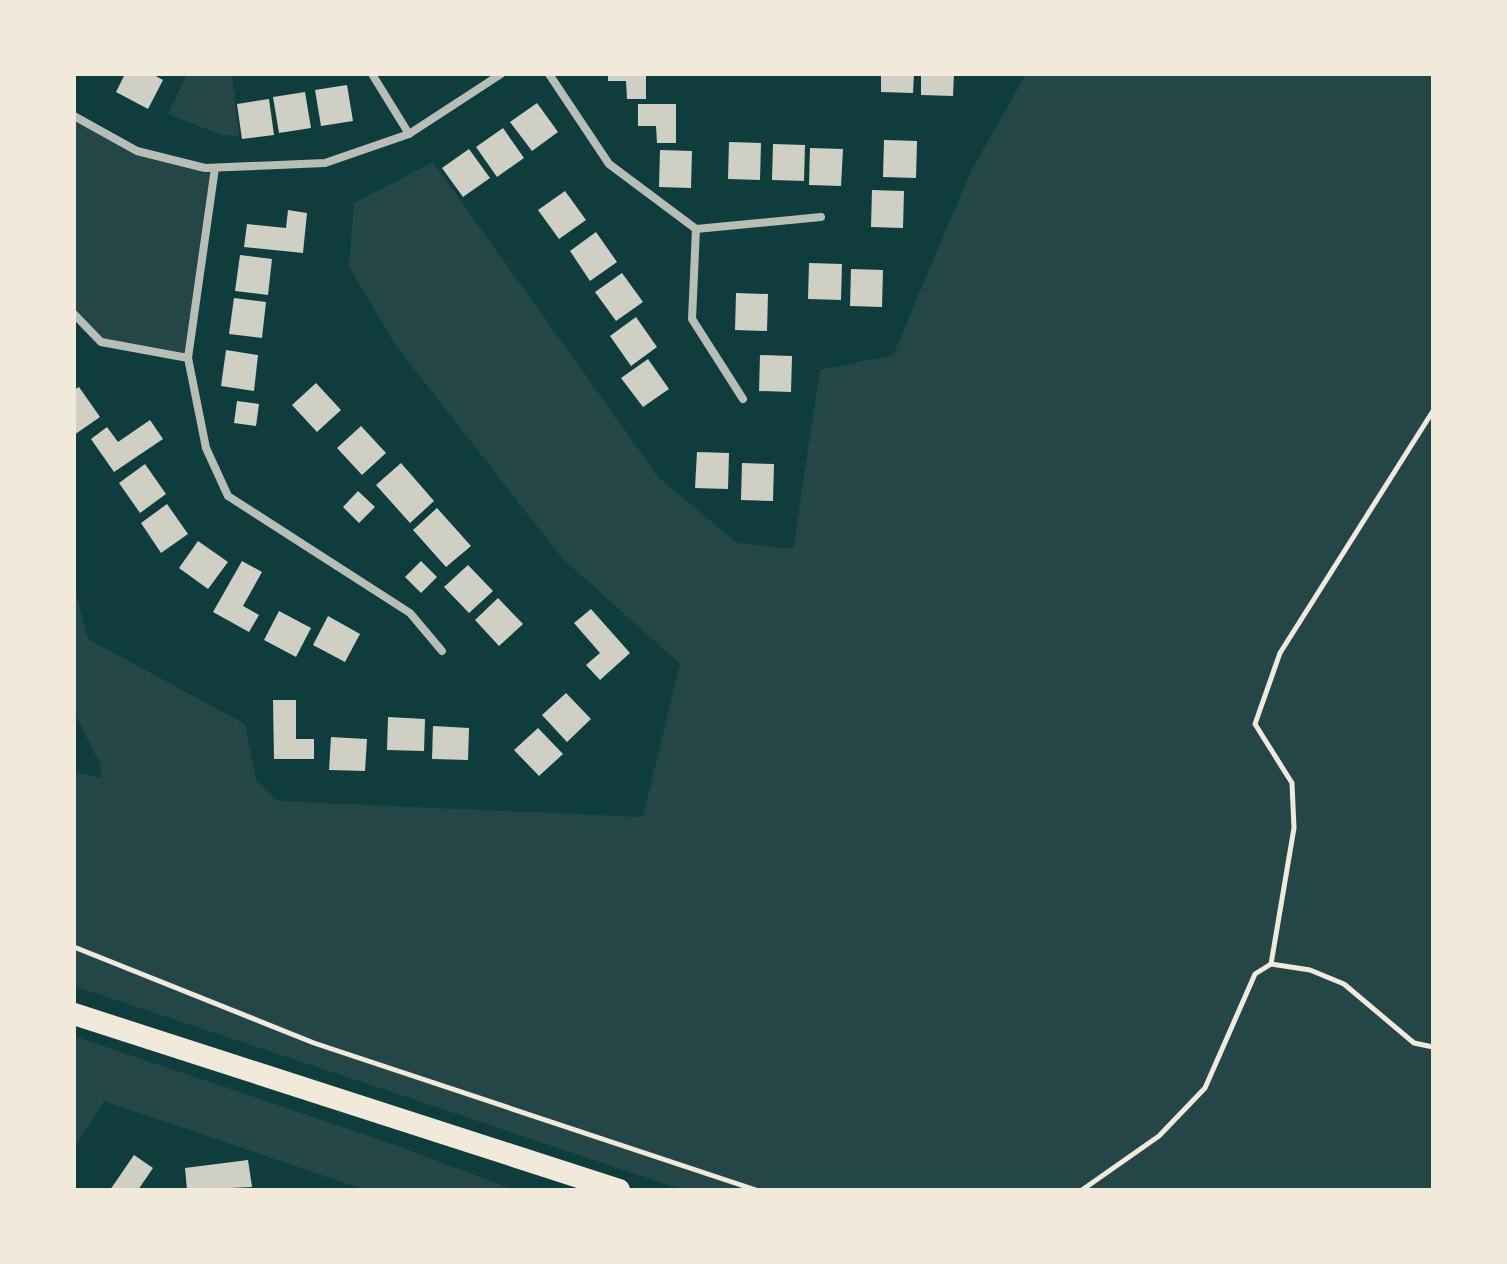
<svg xmlns="http://www.w3.org/2000/svg" width="1507" height="1264" font-family="'Fira Sans Condensed',sans-serif">
	<style>
		.green { fill: #244646 }
		.building { fill: #cfcfc3 }
		.lines { fill: none; stroke-linecap: round; stroke-linejoin: round }
		.path { stroke: #f1e9da; stroke-width: 5 }
		.minor { stroke: #b8beb3; stroke-width: 8 }
		.trunk { stroke: #f1e9da; stroke-width: 22 }
	</style>
	<rect width="100%" height="100%" fill="#0f3d3e"/>
	<g class="green">
		<path d="M187 74H232L239 136 222 135 168 114Z"/>
		<path d="M1026 74H1433V1190H684L74 986V772L101 778 100 764 74 712V585L88 639 245 724 256 779 278 801 643 817 680 664 562 558 396 346 349 267 354 203 433 162 659 478 737 543 793 549 820 370 893 355 971 171Z"/>
		<path d="M74 116 137 151 218 168 188 358 101 342 74 314Z"/>
		<path d="M74 1036 387 1142 515 1190H366L104 1101 74 1149Z"/>
	</g>
	<g class="building">
		<path d="M125 74H152L163 80 148 109 116 92Z"/>
		<path d="M608 74H646V99H627L626 81H608Z"/>
		<path d="M881 74H914L913 93 881 92Z"/>
		<path d="M921 74H954L953 96 921 95Z"/>
		<path d="M347 85 353 121 321 126 315 90Z"/>
		<path d="M305 92 311 128 279 133 273 97Z"/>
		<path d="M269 99 274 135 242 139 237 104Z"/>
		<path d="M537 103 558 132 532 151 510 122Z"/>
		<path d="M638 104H676V143H657L656 126H638Z"/>
		<path d="M503 128 524 158 497 177 476 147Z"/>
		<path d="M884 140 917 141 916 178 883 177Z"/>
		<path d="M729 142 761 143 760 180 728 179Z"/>
		<path d="M773 144 805 145 804 181 772 180Z"/>
		<path d="M810 148 843 149 841 186 809 185Z"/>
		<path d="M469 149 490 178 463 197 442 168Z"/>
		<path d="M660 150 692 151 691 188 659 187Z"/>
		<path d="M872 190 904 191 903 228 871 227Z"/>
		<path d="M565 191 586 220 559 239 538 210Z"/>
		<path d="M288 210 307 213 303 253 244 247 247 224 286 228Z"/>
		<path d="M596 232 617 262 590 281 570 251Z"/>
		<path d="M240 255 272 259 268 295 235 291Z"/>
		<path d="M809 263 842 264 841 300 808 299Z"/>
		<path d="M851 269 883 270 882 307 850 306Z"/>
		<path d="M622 273 643 302 616 321 595 292Z"/>
		<path d="M736 293 768 294 767 331 735 330Z"/>
		<path d="M234 298 266 302 262 338 229 334Z"/>
		<path d="M636 317 657 347 631 366 610 336Z"/>
		<path d="M226 350 258 355 254 391 221 386Z"/>
		<path d="M760 355 792 356 791 392 759 391Z"/>
		<path d="M648 359 669 389 643 407 621 378Z"/>
		<path d="M316 383 341 410 317 432 292 405Z"/>
		<path d="M79 387 100 417 74 435V390Z"/>
		<path d="M237 401 259 404 256 426 234 423Z"/>
		<path d="M150 420 163 439 114 472 91 439 107 427 118 442Z"/>
		<path d="M361 426 386 453 362 475 337 448Z"/>
		<path d="M697 452 729 453 728 489 695 488Z"/>
		<path d="M401 463 434 501 410 523 376 485Z"/>
		<path d="M742 463 774 464 773 501 741 500Z"/>
		<path d="M145 464 166 494 140 513 119 483Z"/>
		<path d="M358 491 375 507 359 523 343 507Z"/>
		<path d="M167 504 188 534 161 553 141 523Z"/>
		<path d="M437 508 471 546 446 567 413 530Z"/>
		<path d="M198 541 228 562 208 589 179 568Z"/>
		<path d="M242 561 262 572 243 606 259 615 249 632 213 612Z"/>
		<path d="M421 561 437 577 421 593 405 577Z"/>
		<path d="M468 565 493 591 469 613 444 587Z"/>
		<path d="M498 598 523 624 499 646 475 620Z"/>
		<path d="M591 609 630 653 600 680 586 665 600 653 574 623Z"/>
		<path d="M279 611 311 628 296 657 264 640Z"/>
		<path d="M328 616 360 634 345 662 313 645Z"/>
		<path d="M566 693 591 719 567 742 542 715Z"/>
		<path d="M273 700H296V739H314V759H274Z"/>
		<path d="M388 717 425 719 424 751 387 750Z"/>
		<path d="M433 726 469 728 468 760 432 759Z"/>
		<path d="M538 728 563 754 539 776 514 750Z"/>
		<path d="M331 737 367 739 365 771 329 770Z"/>
		<path d="M134 1155 153 1168 138 1190H110Z"/>
		<path d="M248 1160 252 1187 187 1190 185 1168Z"/>
	</g>
	<g class="lines">
		<g class="path">
			<path d="M74 947 314 1043 756 1190"/>
			<path d="M1271 964 1294 828 1292 783 1255 724 1280 653 1433 411"/>
			<path d="M1082 1190 1159 1136 1205 1088 1255 974 1271 964 1310 970 1344 984 1414 1043 1433 1047"/>
		</g>
		<g class="minor">
			<path d="M372 74 409 134"/>
			<path d="M549 74 609 164 696 229 821 217"/>
			<path d="M74 116 137 151 205 168 325 163 409 134 501 74"/>
			<path d="M215 168 188 358 206 448 228 496 410 613 442 651"/>
			<path d="M696 229 692 319 743 399"/>
			<path d="M74 314 101 342 188 358"/>
		</g>
		<path class="trunk" d="M74 1014 619 1190"/>
	</g>
	<rect width="1507" height="1264" fill="none" stroke="#f1e9da" stroke-width="152"/>
</svg>
